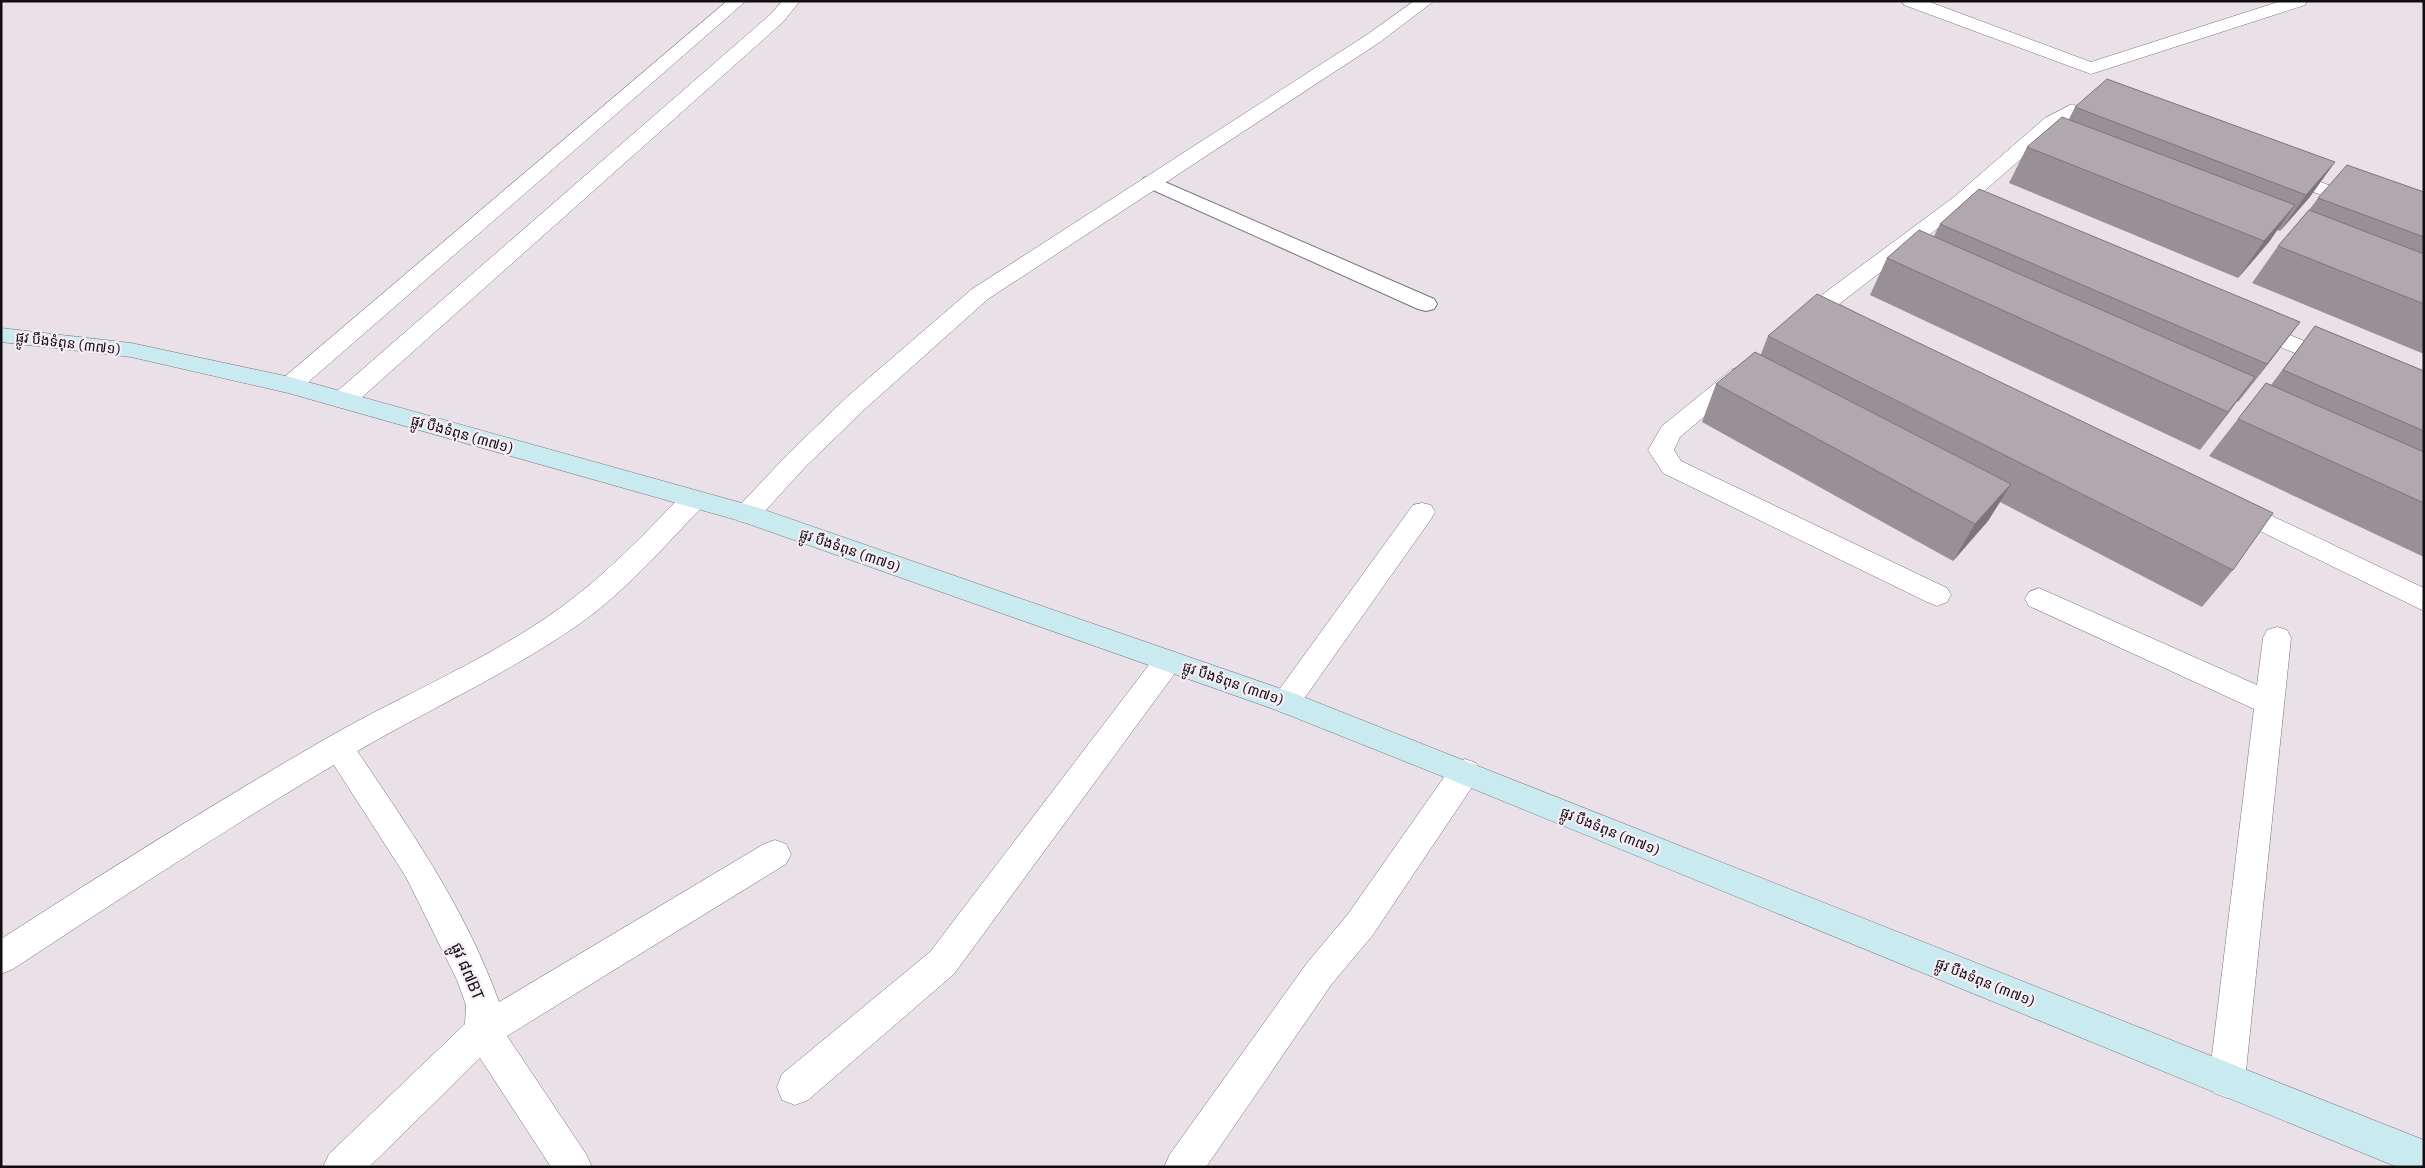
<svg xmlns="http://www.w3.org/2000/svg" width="2425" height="1168" font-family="'Exo 2','Noto Sans Khmer',sans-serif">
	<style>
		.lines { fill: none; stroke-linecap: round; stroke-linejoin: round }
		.service-casing { stroke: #7b7279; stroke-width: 2 }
		.minor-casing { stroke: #7b7279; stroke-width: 1 }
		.tertiary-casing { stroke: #7b7279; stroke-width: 1 }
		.secondary-casing { stroke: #7b7279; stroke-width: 1 }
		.service { fill: #fff; fill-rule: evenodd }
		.minor { fill: #fff; fill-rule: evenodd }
		.tertiary { fill: #fff; fill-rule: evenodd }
		.secondary { fill: #c9eaf0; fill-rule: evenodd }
		.wall { fill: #989096 }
		.shaded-wall { fill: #7c757a }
		.building { fill: #b1a7af; stroke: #7c757a }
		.labels { text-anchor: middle; stroke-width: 4.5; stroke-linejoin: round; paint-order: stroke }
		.street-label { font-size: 14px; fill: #110e11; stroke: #f8edf6 }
		.near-street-label { font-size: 16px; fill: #110e11; stroke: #f8edf6 }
	</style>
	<rect width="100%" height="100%" fill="#eae0e8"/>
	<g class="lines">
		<defs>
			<path id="service" d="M1151 176 1434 299 1437 304 1434 309 1426 311 1418 309 1144 186 1141 182 1144 178Z"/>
			<g id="minor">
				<path d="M1414 1H1434L1380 42 988 299 866 408 806 466 756 521 747 523 738 521 734 514 738 507 788 454 848 396 972 289 1368 34Z"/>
				<path d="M1902 1H1927L2091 62 2281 1H2307L2305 5 2091 74 1904 5Z"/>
				<path d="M2070 105 2116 108 2119 112 2116 116 2074 117 2059 126 1968 205 1839 304 1856 313 1859 318 1856 323C1842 327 1820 317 1812 305L1815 300 1954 197 2045 118Z"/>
				<path d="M2281 167 2424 221V234L2274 177 2271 173 2274 169Z"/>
				<path d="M2251 319 2341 356 2345 361 2341 366 2333 369 2325 366 2243 331 2240 326 2243 321Z"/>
				<path d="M1739 367 1747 370 1751 375 1747 380 1680 437 1674 450 1681 461 1947 588 1951 595 1947 602 1937 606 1927 602 1663 473 1648 450 1662 426 1731 370Z"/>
				<path d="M2232 497 2424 588V611L2223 513 2219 506 2223 499Z"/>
				<path d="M1422 503 1431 505 1435 512 1431 519 1296 710 1286 714 1276 710 1271 702 1276 694 1413 505Z"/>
				<path d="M2039 588 2257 685 2263 638 2267 630 2277 627 2287 630 2291 638 2245 1080 2240 1093 2227 1098 2214 1093 2209 1080 2254 709 2029 606 2025 599 2029 592Z"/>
				<path d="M1168 650 1178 653 1182 661 1178 669 954 974 808 1100 795 1105 782 1100 777 1087 782 1074 930 952 1158 653Z"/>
				<path d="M338 735 349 739C405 822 465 906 499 1002L764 844 775 840 786 844 791 854 786 864 507 1036 586 1154 592 1167H551L480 1058 369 1167H323L329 1154 465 1024 466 1005 457 980 406 877 323 748 327 739Z"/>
				<path d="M1465 759 1476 763 1480 772 1476 781 1372 936 1331 985 1206 1167H1164L1170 1154 1307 963 1348 914 1454 763Z"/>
			</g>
			<g id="tertiary">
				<path d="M727 1H746L298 391 290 393 282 391 278 385 282 379Z"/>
				<path d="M782 1H800L783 22 352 406 343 408 334 406 331 400 334 394 771 14Z"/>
				<path d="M693 491 702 493 706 500 702 507C663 548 625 592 578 625 506 675 425 711 349 756 235 823 124 896 13 969L1 974V939C108 870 216 802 327 738 404 694 488 660 560 608 606 575 644 534 684 493Z"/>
			</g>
			<path id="secondary" d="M1 328 131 343 290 377 756 507 1296 694 2424 1140V1167H2397L1454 781 1276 710 740 521 288 393 131 357 1 342Z"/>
		</defs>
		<use href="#service" class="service-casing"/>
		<use href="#minor" class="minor-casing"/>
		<use href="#tertiary" class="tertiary-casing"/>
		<use href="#secondary" class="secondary-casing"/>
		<use href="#service" class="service"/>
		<use href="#minor" class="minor"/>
		<use href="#tertiary" class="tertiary"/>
		<use href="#secondary" class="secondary"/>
	</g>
	<g class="wall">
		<path d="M2075 107 2335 162 2309 198 2280 231 2277 230 2269 242 2238 278 2009 183 2027 147 2069 119Z"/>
		<path d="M2424 192V354L2252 283 2278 246 2309 210 2318 198Z"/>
		<path d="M1940 224 2300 322 2238 402 2237 401 2200 450 1870 295 1887 258 1934 236Z"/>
		<path d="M2315 326 2424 371V557L2209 456 2266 383 2271 385Z"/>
		<path d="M1768 336 2233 570 2202 607 2000 502 1988 521 1953 561 1702 422 1716 384 1761 354Z"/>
	</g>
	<g class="shaded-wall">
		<path d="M2335 162 2309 198 2280 231 2306 195Z"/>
		<path d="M2295 205 2269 242 2238 278 2264 241Z"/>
		<path d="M2300 322 2272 359 2238 402 2267 364Z"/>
		<path d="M2255 377 2227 415 2200 450 2228 412Z"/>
		<path d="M2011 484 1988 521 1953 561 1975 524Z"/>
	</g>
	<g class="building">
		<path d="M2107 79 2335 162 2306 195 2075 107Z"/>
		<path d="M2062 117 2295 205 2264 241 2027 147Z"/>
		<path d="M2347 165 2424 192V237L2318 198Z"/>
		<path d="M1979 189 2300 322 2267 364 1940 224Z"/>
		<path d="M2309 210 2424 254V304L2278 246Z"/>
		<path d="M1919 230 2255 377 2228 412 1887 258Z"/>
		<path d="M1817 294 2273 513 2233 570 1768 336Z"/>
		<path d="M2315 326 2424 371V431L2283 370Z"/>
		<path d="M1755 352 2011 484 1975 524 1716 384Z"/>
		<path d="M2266 383 2424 452V503L2238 419Z"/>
	</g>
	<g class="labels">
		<g class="street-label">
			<text transform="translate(68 343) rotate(7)" y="5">ផ្លូវ បឹងទំពុន (៣៧១)</text>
			<text transform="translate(462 434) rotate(16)" y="5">ផ្លូវ បឹងទំពុន (៣៧១)</text>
			<text transform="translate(850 550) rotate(19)" y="5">ផ្លូវ បឹងទំពុន (៣៧១)</text>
			<text transform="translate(1233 683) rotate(19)" y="5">ផ្លូវ បឹងទំពុន (៣៧១)</text>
			<text transform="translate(1610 831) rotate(22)" y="5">ផ្លូវ បឹងទំពុន (៣៧១)</text>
			<text transform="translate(1985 982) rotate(22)" y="5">ផ្លូវ បឹងទំពុន (៣៧១)</text>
		</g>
		<g class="near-street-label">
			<text transform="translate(468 971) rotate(67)" y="6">ផ្លូវ ៨៧BT</text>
		</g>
	</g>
	<rect width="2425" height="1168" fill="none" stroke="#110e11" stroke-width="5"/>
</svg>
